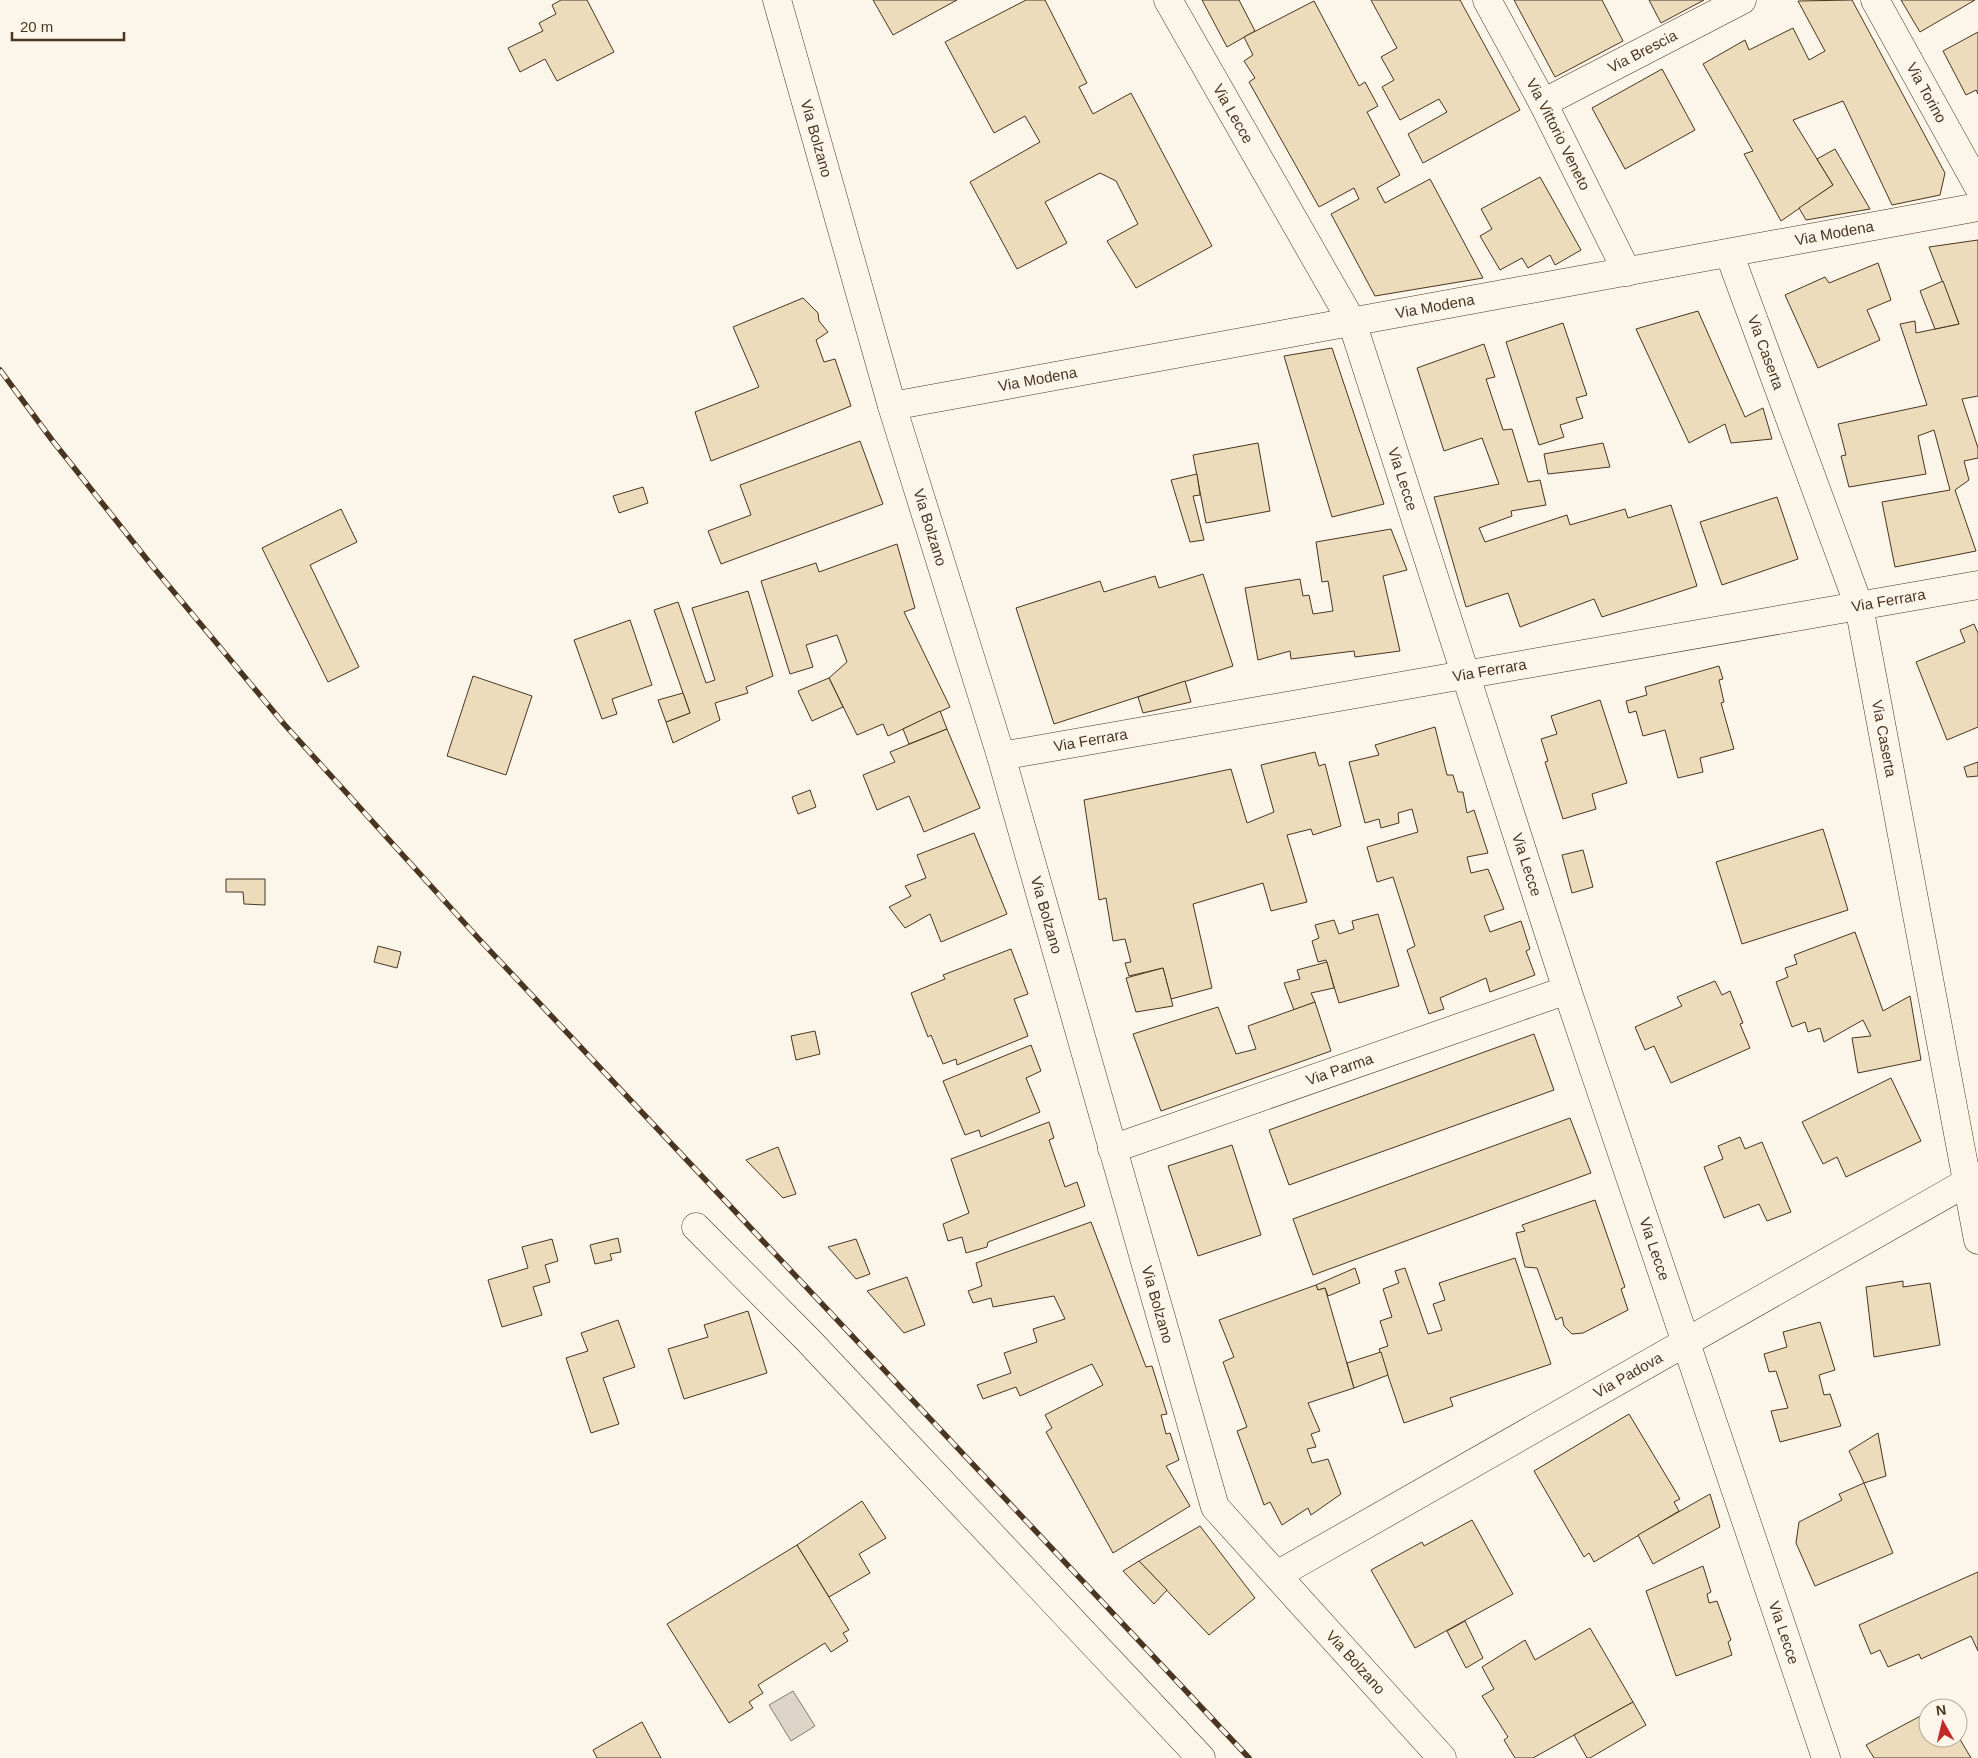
<svg xmlns="http://www.w3.org/2000/svg" width="1978" height="1758" font-family="Helvetica,sans-serif">
	<style>
		.water { fill: #dcd4c6; stroke: #887966 }
		.building { fill: #ecdcbc; stroke: #4a3520 }
		.lines { fill: none; stroke-linecap: round; stroke-linejoin: round }
		.minor-casing { stroke: #4a3520; stroke-width: 29 }
		.minor { stroke: #fbf6e9; stroke-width: 28 }
		.rail-casing { stroke: #4a3520; stroke-width: 5.5 }
		.rail { stroke: #fbf6e9; stroke-width: 4; stroke-dasharray: 11; stroke-linecap: butt }
		.labels { text-anchor: middle; stroke-width: 4; stroke-linejoin: round; paint-order: stroke }
		.street-label { font-size: 15px; fill: #4a3520; stroke: #fbf6e9 }
	</style>
	<rect width="100%" height="100%" fill="#fbf6e9"/>
	<path class="water" d="M793 1691 815 1726 791 1741 769 1705Z"/>
	<g class="building">
		<path d="M561 0H587L614 52 557 81 545 59 520 72 508 48 543 31 539 23 556 14 552 5Z"/>
		<path d="M873 0H957L893 35Z"/>
		<path d="M1026 0H1045L1087 83 1079 87 1093 114 1131 93 1212 246 1136 288 1107 241 1138 224 1116 181 1100 173 1045 202 1067 243 1017 269 970 182 1040 142 1025 116 994 133 945 42Z"/>
		<path d="M1202 0H1239L1255 31 1227 47Z"/>
		<path d="M1371 0H1460L1520 110 1423 163 1408 134 1447 112 1439 99 1400 120 1382 87 1394 80 1381 57 1397 48Z"/>
		<path d="M1514 0H1602L1623 41 1555 77Z"/>
		<path d="M1649 0H1704L1661 23Z"/>
		<path d="M1852 0 1945 173 1940 195 1892 205 1843 101 1793 120 1833 185 1781 221 1744 154 1753 151 1703 64 1745 40 1749 50 1793 28 1809 60 1825 51 1798 1Z"/>
		<path d="M1901 0H1975L1920 32Z"/>
		<path d="M1314 1 1359 86 1365 82 1378 106 1367 112 1400 175 1377 188 1385 203 1430 179 1483 278 1375 296 1331 214 1359 199 1354 188 1319 207 1249 82 1255 78 1244 61 1253 55 1244 37Z"/>
		<path d="M1978 32V94L1976 90 1966 95 1943 51Z"/>
		<path d="M1662 69 1695 130 1625 169 1592 108Z"/>
		<path d="M1835 149 1870 209 1806 220 1799 208 1833 185 1817 159Z"/>
		<path d="M1540 177 1581 250 1555 265 1550 255 1528 268 1522 258 1500 270 1480 236 1492 229 1481 209Z"/>
		<path d="M1978 240V396L1962 399 1978 448V458L1964 461 1969 480 1955 490 1976 551 1895 567 1882 502 1950 490 1934 430 1918 436 1926 474 1849 487 1841 456 1846 455 1838 424 1927 405 1900 324 1915 321 1916 333 1959 324 1929 247Z"/>
		<path d="M1878 263 1891 300 1867 310 1880 340 1818 368 1785 295 1825 277 1829 283Z"/>
		<path d="M1943 281 1959 324 1935 329 1920 291Z"/>
		<path d="M803 298 818 313 819 321 828 332 816 340 824 362 835 359 851 406 711 461 695 412 759 387 733 327Z"/>
		<path d="M1698 311 1745 417 1763 408 1772 439 1731 443 1725 424 1689 443 1636 329Z"/>
		<path d="M1563 323 1587 395 1576 398 1583 418 1560 425 1564 437 1539 445 1506 342Z"/>
		<path d="M1484 344 1495 377 1486 379 1503 430 1512 429 1528 482 1540 480 1546 505 1511 511 1512 516 1479 528 1485 542 1567 515 1570 525 1625 509 1628 518 1671 505 1697 586 1602 617 1594 599 1520 627 1508 593 1466 607 1434 497 1499 484 1482 438 1444 451 1417 368Z"/>
		<path d="M1332 348 1384 504 1332 517 1284 356Z"/>
		<path d="M860 441 883 504 721 564 708 531 751 515 740 485Z"/>
		<path d="M1258 443 1270 511 1206 523 1193 455Z"/>
		<path d="M1603 443 1610 467 1548 474 1544 454Z"/>
		<path d="M1197 474 1200 495 1193 496 1204 540 1190 542 1171 480Z"/>
		<path d="M643 487 648 503 619 513 613 496Z"/>
		<path d="M1777 497 1798 559 1722 585 1700 522Z"/>
		<path d="M341 509 357 542 310 565 359 667 328 682 262 548Z"/>
		<path d="M1391 529 1407 570 1383 576 1400 651 1355 657 1354 651 1291 659 1290 651 1258 660 1245 588 1300 579 1303 596 1309 595 1313 614 1333 611 1328 581 1322 582 1316 542Z"/>
		<path d="M897 544 915 608 904 612 950 707 888 736 883 724 857 735 829 678 847 662 837 635 806 645 813 667 790 674 761 581 816 563 819 572Z"/>
		<path d="M1203 574 1233 666 1054 724 1016 608 1100 581 1104 592 1155 576 1159 588Z"/>
		<path d="M748 591 773 676 746 687 748 693 715 703 720 720 673 743 666 722 690 713 654 610 678 602 706 683 715 680 692 608Z"/>
		<path d="M630 620 652 685 612 699 617 714 602 719 574 640Z"/>
		<path d="M1974 624 1978 633V727L1947 740 1916 662 1965 642 1960 630Z"/>
		<path d="M1719 666 1723 679 1719 680 1724 702 1721 703 1734 749 1700 758 1703 772 1678 778 1665 730 1643 736 1636 711 1629 713 1626 701 1647 695 1645 687Z"/>
		<path d="M473 676 532 696 506 775 447 756Z"/>
		<path d="M829 678 843 707 812 721 798 691Z"/>
		<path d="M1185 681 1191 702 1143 713 1138 697Z"/>
		<path d="M683 693 690 713 666 722 658 700Z"/>
		<path d="M1600 700 1627 783 1592 794 1596 809 1563 819 1545 762 1548 761 1541 739 1557 734 1551 716Z"/>
		<path d="M940 711 947 729 909 744 903 729Z"/>
		<path d="M1435 727 1447 775H1453L1458 792H1463L1467 813 1474 810 1488 853 1467 857 1471 873 1488 869 1504 909 1484 916 1490 932 1521 921 1530 949 1526 951 1535 975 1490 992 1486 978 1440 998 1444 1009 1429 1014 1407 950 1415 946 1393 877 1377 882 1367 847 1418 832 1412 809 1398 813 1399 823 1381 828 1379 819 1365 823 1349 762 1379 755 1375 745Z"/>
		<path d="M947 729 980 808 924 832 909 796 877 810 863 775 895 762 890 752Z"/>
		<path d="M1315 752 1319 766 1325 764 1341 826 1313 835 1311 829 1287 835 1307 902 1271 911 1263 883 1193 904 1212 988 1171 999 1163 968 1129 976 1125 963 1131 962 1125 939 1113 941 1106 898 1099 900 1084 800 1231 769 1247 823 1274 812 1261 765Z"/>
		<path d="M1978 762V776L1967 777 1964 767Z"/>
		<path d="M810 790 816 807 798 814 792 797Z"/>
		<path d="M1823 829 1848 910 1742 944 1716 862Z"/>
		<path d="M974 833 1007 914 941 942 930 914 905 928 889 907 911 896 905 886 926 878 917 855Z"/>
		<path d="M1583 850 1593 887 1572 893 1562 855Z"/>
		<path d="M226 879H265V905L244 904 243 892H226Z"/>
		<path d="M1378 914 1399 986 1339 1003 1326 960 1318 962 1312 941 1319 938 1315 925 1334 920 1339 934 1354 929 1352 921Z"/>
		<path d="M1855 932 1883 1011 1910 996 1921 1060 1858 1073 1852 1038 1871 1036 1863 1020 1824 1042 1820 1028 1808 1032 1805 1022 1792 1027 1776 982 1788 977 1785 968 1797 964 1794 955Z"/>
		<path d="M378 946 401 952 397 968 374 962Z"/>
		<path d="M1011 949 1028 994 1014 999 1028 1036 957 1065 956 1059 943 1064 931 1035 928 1037 911 993 945 979 943 975Z"/>
		<path d="M1327 962 1334 988 1311 993 1315 1002 1294 1010 1284 983 1300 979 1297 970Z"/>
		<path d="M1163 968 1173 1006 1136 1012 1126 978Z"/>
		<path d="M1715 981 1722 995 1730 991 1743 1023 1740 1024 1750 1048 1671 1083 1654 1046 1645 1050 1635 1027 1682 1006 1677 997Z"/>
		<path d="M1315 1002 1331 1051 1161 1111 1133 1034 1218 1007 1236 1054 1256 1049 1248 1026Z"/>
		<path d="M815 1031 820 1054 796 1060 791 1036Z"/>
		<path d="M1534 1034 1554 1090 1289 1185 1269 1130Z"/>
		<path d="M1031 1045 1041 1071 1026 1078 1040 1112 981 1137 979 1130 965 1135 943 1081Z"/>
		<path d="M1891 1078 1921 1141 1846 1177 1837 1157 1823 1164 1802 1122Z"/>
		<path d="M1570 1118 1591 1173 1313 1275 1293 1219Z"/>
		<path d="M1049 1122 1054 1138 1049 1140 1065 1187 1077 1182 1085 1206 988 1242 987 1247 966 1253 962 1237 948 1241 943 1224 969 1213 951 1159Z"/>
		<path d="M1740 1137 1745 1149 1762 1142 1791 1212 1767 1221 1759 1204 1724 1218 1704 1167 1723 1159 1718 1146Z"/>
		<path d="M1232 1145 1261 1235 1198 1256 1168 1166Z"/>
		<path d="M778 1147 796 1194 783 1198 746 1160Z"/>
		<path d="M1595 1200 1625 1287 1621 1289 1628 1310 1583 1333 1572 1334 1564 1326 1562 1317 1556 1320 1537 1268 1525 1267 1516 1233 1525 1231 1522 1225Z"/>
		<path d="M1091 1222 1146 1367 1152 1366 1167 1414 1161 1415 1166 1434 1170 1433 1179 1460 1166 1466 1190 1506 1113 1553 1046 1432 1052 1428 1045 1415 1103 1385 1092 1364 1020 1396 1016 1387 983 1399 977 1385 1011 1373 1004 1353 1037 1342 1033 1329 1065 1319 1054 1296 993 1307 991 1298 973 1303 968 1291 982 1286 976 1263Z"/>
		<path d="M618 1238 621 1252 610 1254 612 1260 595 1264 590 1245Z"/>
		<path d="M552 1239 558 1261 545 1265 550 1282 533 1287 542 1315 502 1327 488 1280 528 1268 522 1247Z"/>
		<path d="M856 1239 870 1274 856 1279 828 1247Z"/>
		<path d="M1515 1258 1551 1364 1450 1398 1453 1406 1404 1423 1379 1349 1388 1346 1380 1321 1392 1317 1383 1289 1399 1283 1395 1271 1405 1268 1428 1334 1442 1330 1433 1304 1445 1300 1439 1283Z"/>
		<path d="M1355 1268 1360 1283 1328 1296 1325 1288 1318 1290 1316 1285Z"/>
		<path d="M907 1277 925 1325 904 1333 867 1291Z"/>
		<path d="M1903 1281V1287L1930 1283 1940 1345 1874 1357 1866 1287Z"/>
		<path d="M1316 1285 1318 1290 1325 1288 1354 1388 1308 1403 1320 1431 1311 1434 1316 1447 1307 1449 1312 1463 1328 1459 1341 1494 1311 1515 1308 1508 1282 1525 1270 1502 1264 1505 1237 1431 1247 1427 1223 1362 1234 1357 1219 1320Z"/>
		<path d="M748 1311 767 1373 684 1399 668 1349 708 1337 704 1325Z"/>
		<path d="M618 1320 635 1367 603 1378 619 1424 591 1433 566 1358 588 1351 581 1333Z"/>
		<path d="M1820 1322 1835 1370 1819 1375 1824 1395 1830 1394 1841 1426 1780 1442 1771 1411 1788 1408 1776 1371 1769 1372 1764 1354 1787 1347 1783 1332Z"/>
		<path d="M1381 1352 1388 1375 1354 1388 1347 1363Z"/>
		<path d="M1629 1414 1680 1499 1674 1502 1679 1511 1594 1562 1589 1553 1584 1557 1534 1471Z"/>
		<path d="M1878 1433 1886 1476 1864 1483 1849 1451Z"/>
		<path d="M1864 1483 1893 1553 1815 1586 1796 1543 1799 1522 1842 1500 1839 1494Z"/>
		<path d="M1710 1494 1720 1527 1653 1564 1638 1535Z"/>
		<path d="M862 1501 886 1538 859 1554 870 1573 829 1597 797 1545Z"/>
		<path d="M1472 1520 1513 1594 1415 1648 1371 1570 1422 1542 1424 1546Z"/>
		<path d="M1200 1526 1255 1598 1209 1635 1139 1561Z"/>
		<path d="M797 1545 849 1630 843 1633 848 1641 831 1652 825 1643 758 1685 763 1693 749 1702 753 1708 729 1723 667 1624Z"/>
		<path d="M1139 1561 1167 1590 1154 1604 1123 1571Z"/>
		<path d="M1703 1566 1711 1592 1707 1594 1709 1603 1717 1601 1731 1640 1728 1642 1732 1655 1676 1676 1646 1591Z"/>
		<path d="M1978 1572V1651L1971 1636 1921 1659 1919 1654 1888 1667 1880 1650 1871 1654 1859 1625Z"/>
		<path d="M1465 1621 1483 1658 1466 1668 1447 1631Z"/>
		<path d="M1590 1628 1633 1702 1533 1758H1515L1504 1740 1508 1737 1482 1696 1494 1689 1482 1667 1525 1640 1535 1660Z"/>
		<path d="M1633 1702 1646 1725 1590 1758H1587L1574 1735Z"/>
		<path d="M1928 1712V1738H1958V1736L1971 1758H1874L1866 1745Z"/>
		<path d="M642 1722 661 1758H597L593 1750Z"/>
	</g>
	<g class="lines">
		<defs>
			<g id="minor">
				<path id="s1" d="M777 0 892 406 1001 756 1215 1507 1442 1758"/>
				<path id="s2" d="M1168 0 1352 322 1567 990 1826 1758"/>
				<path id="s3" d="M1487 0 1543 103 1627 272"/>
				<path id="s4" d="M1875 0 1978 186"/>
				<path id="s5" d="M1543 103 1742 0"/>
				<path id="s6" d="M1729 253 1859 606 1978 1240"/>
				<path id="s7" d="M892 406 1978 207"/>
				<path id="s8" d="M1001 756 1978 585"/>
				<path id="s9" d="M1112 1149 1567 990"/>
				<path d="M696 1227 809 1341 1201 1758"/>
				<path id="s10" d="M1277 1575 1978 1176"/>
			</g>
		</defs>
		<use href="#minor" class="minor-casing"/>
		<use href="#minor" class="minor"/>
		<defs>
			<path id="rail" d="M0 370 52 440 153 567 284 724 479 939 1249 1758"/>
		</defs>
		<use href="#rail" class="rail-casing"/>
		<use href="#rail" class="rail"/>
	</g>
	<g class="labels">
		<g class="street-label">
			<text dy="5" stroke="none"><textPath href="#s5" startOffset="112">Via Brescia</textPath></text>
			<text dy="5" stroke="none"><textPath href="#s4" startOffset="106">Via Torino</textPath></text>
			<text dy="5" stroke="none"><textPath href="#s2" startOffset="131">Via Lecce</textPath></text>
			<text dy="5" stroke="none"><textPath href="#s3" startOffset="152">Via Vittorio Veneto</textPath></text>
			<text dy="5" stroke="none"><textPath href="#s1" startOffset="144">Via Bolzano</textPath></text>
			<text dy="5" stroke="none"><textPath href="#s7" startOffset="958">Via Modena</textPath></text>
			<text dy="5" stroke="none"><textPath href="#s7" startOffset="552">Via Modena</textPath></text>
			<text dy="5" stroke="none"><textPath href="#s6" startOffset="106">Via Caserta</textPath></text>
			<text dy="5" stroke="none"><textPath href="#s7" startOffset="148">Via Modena</textPath></text>
			<text dy="5" stroke="none"><textPath href="#s2" startOffset="536">Via Lecce</textPath></text>
			<text dy="5" stroke="none"><textPath href="#s1" startOffset="549">Via Bolzano</textPath></text>
			<text dy="5" stroke="none"><textPath href="#s8" startOffset="901">Via Ferrara</textPath></text>
			<text dy="5" stroke="none"><textPath href="#s8" startOffset="496">Via Ferrara</textPath></text>
			<text dy="5" stroke="none"><textPath href="#s6" startOffset="511">Via Caserta</textPath></text>
			<text dy="5" stroke="none"><textPath href="#s8" startOffset="91">Via Ferrara</textPath></text>
			<text dy="5" stroke="none"><textPath href="#s2" startOffset="941">Via Lecce</textPath></text>
			<text dy="5" stroke="none"><textPath href="#s1" startOffset="954">Via Bolzano</textPath></text>
			<text dy="5" stroke="none"><textPath href="#s9" startOffset="241">Via Parma</textPath></text>
			<text dy="5" stroke="none"><textPath href="#s2" startOffset="1346">Via Lecce</textPath></text>
			<text dy="5" stroke="none"><textPath href="#s1" startOffset="1359">Via Bolzano</textPath></text>
			<text dy="5" stroke="none"><textPath href="#s10" startOffset="404">Via Padova</textPath></text>
			<text dy="5" stroke="none"><textPath href="#s2" startOffset="1751">Via Lecce</textPath></text>
			<text dy="5" stroke="none"><textPath href="#s1" startOffset="1779">Via Bolzano</textPath></text>
		</g>
	</g>
	<g transform="translate(1943 1723) rotate(352)"><circle r="24" fill="#fbf6e9" stroke="#b4a999"/>
	<path d="M0-4L9 19L0 12L-9 19Z" fill="#c62828"/>
	<text y="-8" font-size="14" font-weight="bold" text-anchor="middle" fill="#4a3520">N</text>
	</g>
	<path d="M12 32v8h112v-8" fill="none" stroke="#4a3520" stroke-width="2.5"/>
	<text x="20" y="32" font-size="15" fill="#4a3520" stroke="#fbf6e9" stroke-width="4" paint-order="stroke">20 m</text>
</svg>
